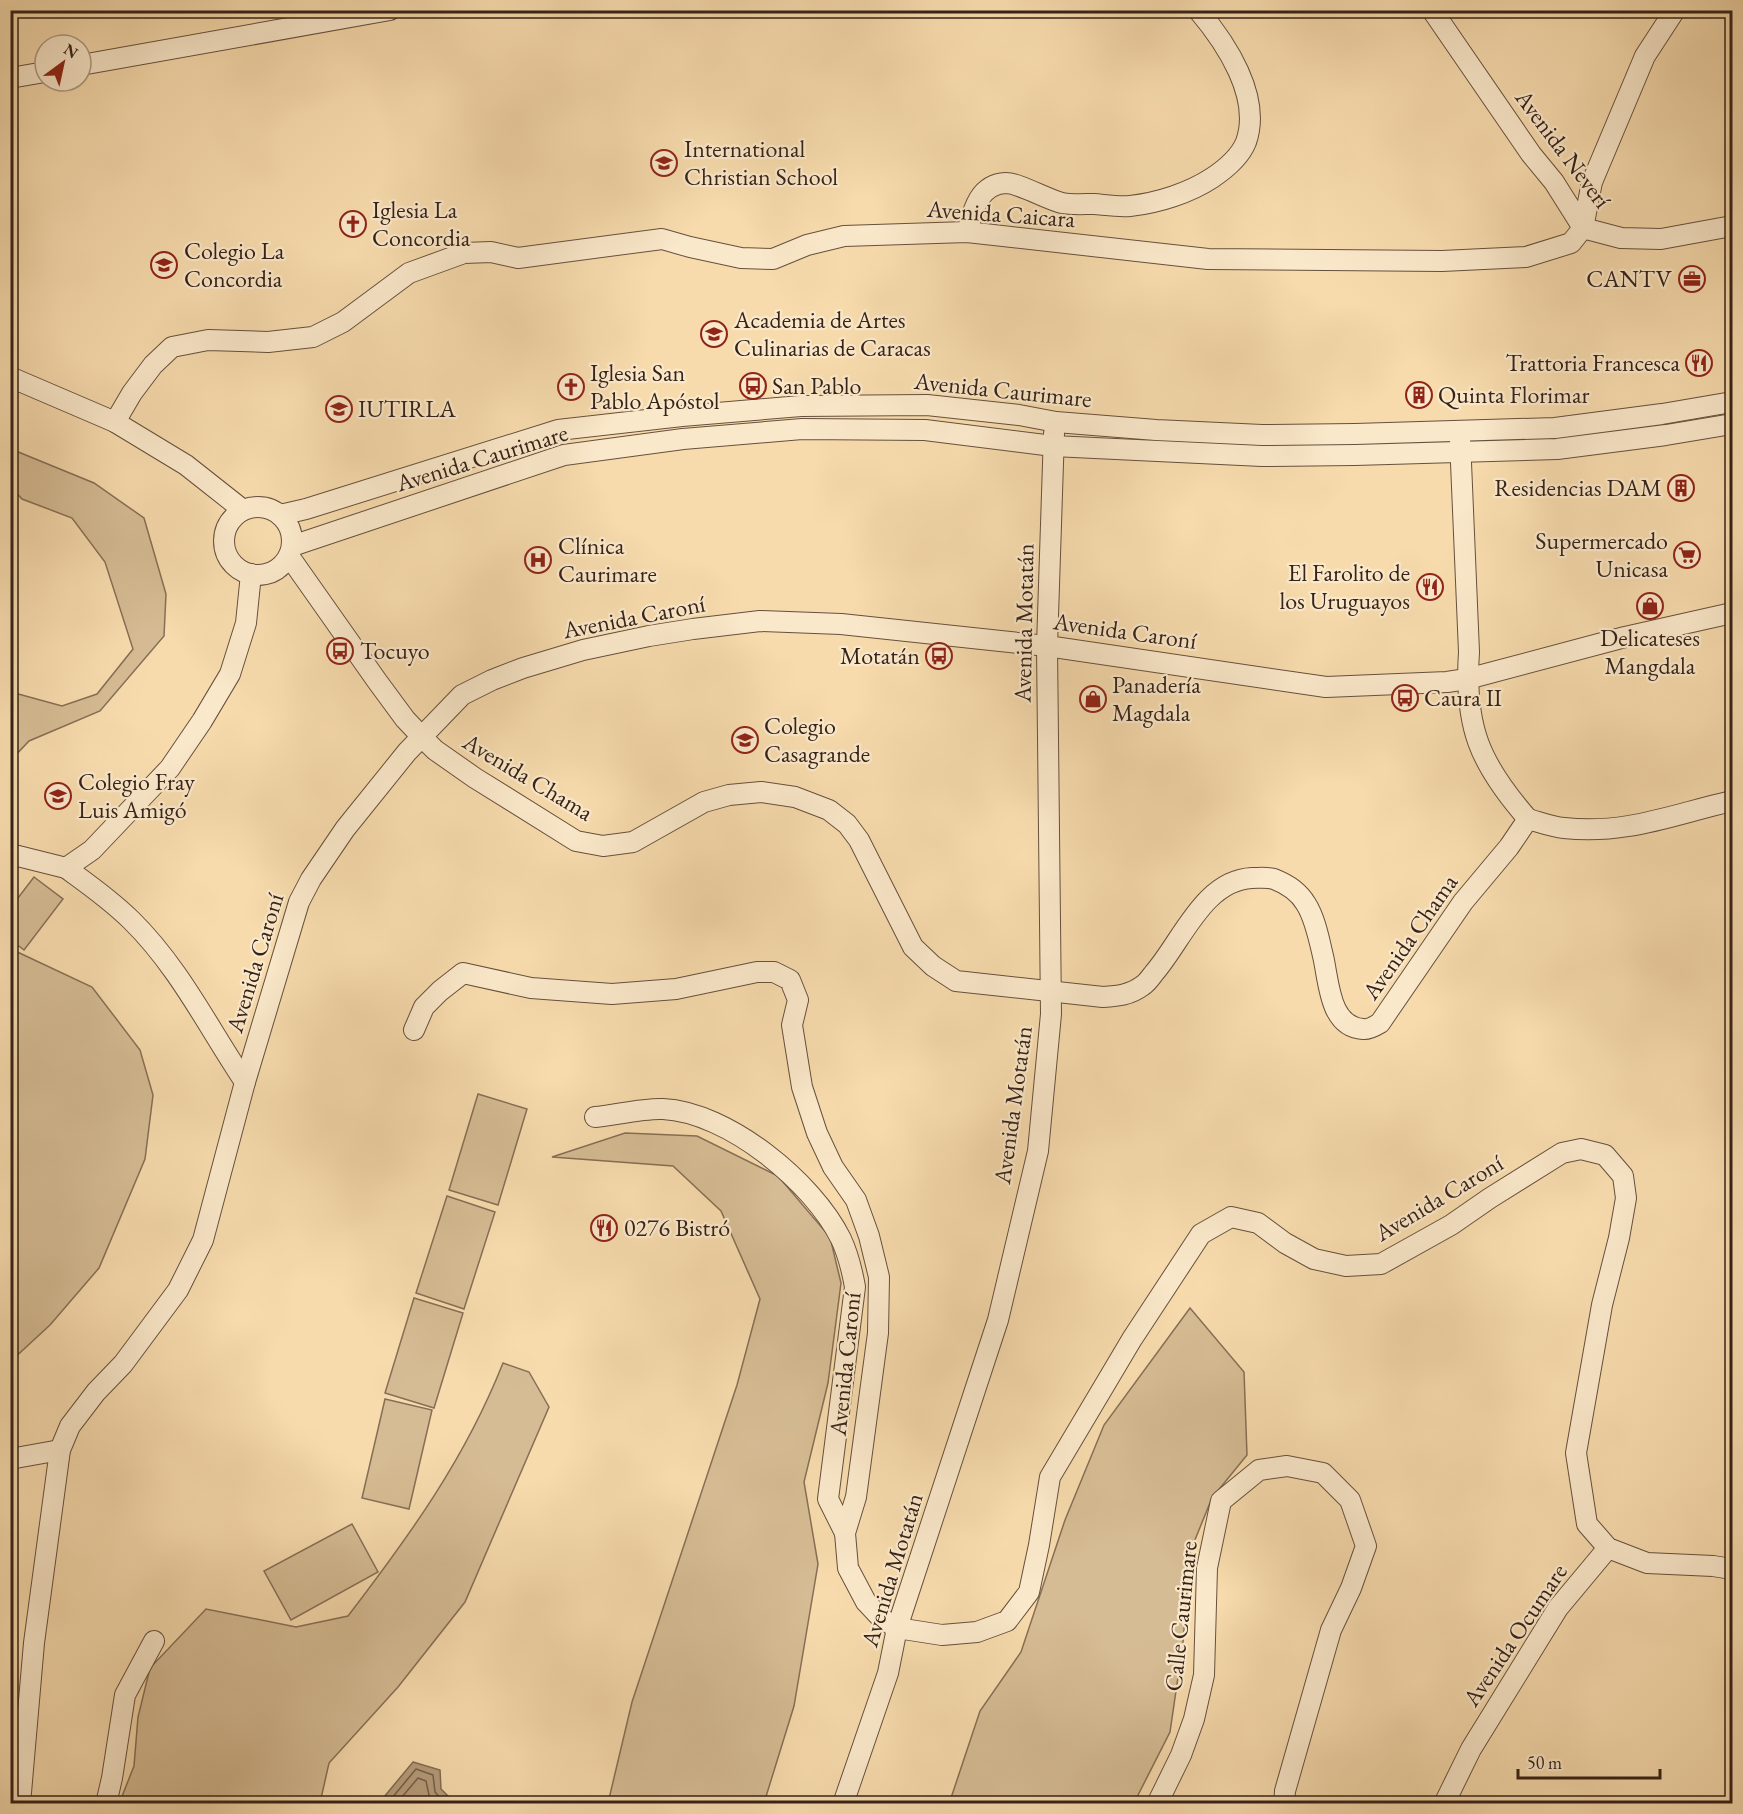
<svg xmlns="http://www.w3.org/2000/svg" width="1743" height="1814" font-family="'EB Garamond',serif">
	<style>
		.green { fill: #d6bc94; stroke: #866f56; stroke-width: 1.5 }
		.water { fill: #b59c7a; stroke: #826b53; stroke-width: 1.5 }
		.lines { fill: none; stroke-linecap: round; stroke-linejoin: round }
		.shore { stroke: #765f49; stroke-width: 1.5 }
		.minor-casing { stroke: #66503d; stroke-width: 22 }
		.minor { stroke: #fae8ca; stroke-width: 20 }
		.labels { text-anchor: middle; stroke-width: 4.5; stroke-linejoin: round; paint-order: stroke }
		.poi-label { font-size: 24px; fill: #362218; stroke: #fae8ca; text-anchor: start }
		.street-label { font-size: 24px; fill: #362218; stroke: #fae8ca }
	</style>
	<rect width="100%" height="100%" fill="#f7dbad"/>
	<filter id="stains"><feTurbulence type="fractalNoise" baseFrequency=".00333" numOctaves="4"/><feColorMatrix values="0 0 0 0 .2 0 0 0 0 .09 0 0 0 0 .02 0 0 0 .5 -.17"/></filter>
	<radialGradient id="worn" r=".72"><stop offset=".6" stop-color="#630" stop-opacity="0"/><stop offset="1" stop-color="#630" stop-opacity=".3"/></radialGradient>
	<g class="green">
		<path d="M11 449 94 483 144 518 166 594 164 636 100 711 29 741 11 760V692L62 706 97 694 133 649 105 562 72 518 22 499 11 487Z"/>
		<path d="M34 877 63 899 24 950 11 940V907Z"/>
		<path d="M11 949 92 987 140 1050 153 1095 145 1159 99 1268 50 1325 11 1361Z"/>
		<path d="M478 1094 527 1109 498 1205 449 1190Z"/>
		<path d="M625 1133 697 1136 778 1176 830 1237 841 1283 828 1383 804 1482 818 1564 794 1706 764 1803H608L632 1702 737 1385 760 1299 721 1211 673 1166 552 1157Z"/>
		<path d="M447 1196 495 1212 464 1309 416 1293Z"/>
		<path d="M414 1298 463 1313 434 1408 385 1393Z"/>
		<path d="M1190 1308 1244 1372 1247 1455 1212 1498 1190 1552 1183 1643 1170 1732 1134 1803 949 1804 980 1711 1021 1652 1065 1520 1104 1425Z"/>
		<path d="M503 1363 529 1372 549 1407 465 1602 398 1687 329 1763 320 1803 119 1804 134 1766 138 1717 150 1668 206 1609 296 1627 348 1616C410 1535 465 1459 503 1363Z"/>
		<path d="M385 1399 432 1410 409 1509 362 1498Z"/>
		<path d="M352 1524 378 1572 291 1620 264 1571Z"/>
	</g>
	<path class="water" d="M413 1762 440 1770 441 1789 455 1803H379Z"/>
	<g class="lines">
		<g class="shore">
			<path d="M387 1804 416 1769 433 1775 435 1792 446 1804"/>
			<path d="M396 1804 418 1778 426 1781 429 1795 436 1804"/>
		</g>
		<defs>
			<g id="minor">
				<path d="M1432 10 1531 154 1554 182 1583 228 1621 238 1661 239 1732 226"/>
				<path d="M81 65 390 10"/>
				<path d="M10 78 45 72"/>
				<path d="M967 232C973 210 979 184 1006 183 1019 183 1048 200 1062 203 1072 205 1084 204 1094 204 1106 205 1119 207 1130 206 1158 203 1189 193 1212 178 1224 170 1240 157 1246 142 1262 97 1226 43 1198 10"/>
				<path d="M10 377 115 422 186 465 243 510"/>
				<path d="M115 422 132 393 153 365 172 347 208 340 268 342 313 337 343 322 409 273 464 253 491 252 518 258 662 239 690 247 741 258 773 259 807 245 844 236 967 232 1208 259 1442 261 1526 257 1571 243 1583 228 1592 182 1645 56 1675 10"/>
				<path d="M1460 439 1469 652C1464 726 1479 763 1528 819"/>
				<circle cx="258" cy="541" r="34"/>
				<path d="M280 515 306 509 558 430 682 416 801 406 927 405 1019 415 1056 422 1156 430 1262 435 1355 434 1555 428 1662 414 1732 402"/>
				<path d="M292 546 564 455 683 439 802 429 925 430 1053 446 1262 456 1355 455 1557 449 1666 435 1732 424"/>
				<path d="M289 556 377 681 405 719 421 736 435 750 475 778 576 841 603 846 633 842 704 802 729 795 761 792 795 797 829 810 847 824 859 840 913 947 933 966 956 981 1103 997C1118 996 1130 995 1142 986 1147 983 1151 977 1154 973 1182 941 1204 880 1252 878 1259 878 1268 877 1274 879 1287 884 1299 892 1306 904 1315 918 1319 939 1323 956 1329 981 1329 1027 1363 1029 1368 1030 1375 1026 1380 1023L1463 902 1509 847 1528 819C1539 822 1552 827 1564 828 1626 835 1674 814 1732 801"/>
				<path d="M10 854 66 868"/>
				<path d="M414 1030 424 1007 440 991 463 973 531 988 612 994 676 989 757 972H774L790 980 798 1000 792 1025 802 1087 817 1133 833 1167 856 1200 869 1236 879 1277 878 1333 856 1497 845 1533 848 1568 866 1602 881 1618 897 1628 942 1635 977 1632 1007 1621 1029 1592 1039 1545 1050 1477 1132 1339 1201 1234 1231 1217 1258 1223 1285 1243 1314 1259 1346 1266 1381 1264 1451 1225 1490 1198 1562 1153 1581 1149 1605 1155 1623 1176 1626 1198 1619 1238 1602 1305 1576 1453 1587 1524 1608 1548 1647 1563 1713 1566 1732 1569"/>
				<path d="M245 1082C208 1027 179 967 131 920 111 900 88 884 66 868L92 850 170 768 202 721 230 674 246 623 251 574"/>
				<path d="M595 1117C615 1115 644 1108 663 1109 728 1112 813 1182 841 1239 848 1254 852 1270 855 1287L828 1499 845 1533"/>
				<path d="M10 1459 60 1450"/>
				<path d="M20 1804 34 1643 60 1450 70 1426 96 1392 123 1364 178 1290 203 1240 245 1082 299 902 311 879 345 829 407 752 462 695 492 680 523 668 583 650 649 636 693 629 760 621 841 624 1047 646 1326 687 1447 682 1467 679 1625 637 1732 613"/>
				<path d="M106 1804 112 1778 125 1695 154 1641"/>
				<path d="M843 1804 888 1673 897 1628 998 1320 1038 1151 1051 1014 1047 646 1054 433"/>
				<path d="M1157 1804 1181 1755 1194 1719 1204 1675 1207 1568 1221 1501 1259 1470 1287 1466 1323 1473 1350 1500 1366 1546 1351 1588 1331 1630 1285 1791 1284 1804"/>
				<path d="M1444 1804 1471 1749 1558 1608 1608 1548"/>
			</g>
		</defs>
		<use href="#minor" class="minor-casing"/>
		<use href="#minor" class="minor"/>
	</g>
	<defs>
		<symbol id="school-ring" viewBox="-11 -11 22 22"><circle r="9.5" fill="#fae8ca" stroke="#8f2418" stroke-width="1.5"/><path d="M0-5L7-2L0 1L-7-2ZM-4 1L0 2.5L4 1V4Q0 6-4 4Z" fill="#8f2418"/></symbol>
		<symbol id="church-ring" viewBox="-11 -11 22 22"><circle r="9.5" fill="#fae8ca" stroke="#8f2418" stroke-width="1.5"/><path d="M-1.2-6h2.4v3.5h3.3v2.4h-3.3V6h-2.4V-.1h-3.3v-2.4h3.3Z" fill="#8f2418"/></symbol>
		<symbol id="office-ring" viewBox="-11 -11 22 22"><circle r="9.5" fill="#fae8ca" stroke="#8f2418" stroke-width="1.5"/><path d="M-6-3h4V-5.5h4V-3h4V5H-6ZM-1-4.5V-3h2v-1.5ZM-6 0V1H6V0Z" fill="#8f2418"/></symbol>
		<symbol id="university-ring" viewBox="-11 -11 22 22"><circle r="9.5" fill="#fae8ca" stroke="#8f2418" stroke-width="1.5"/><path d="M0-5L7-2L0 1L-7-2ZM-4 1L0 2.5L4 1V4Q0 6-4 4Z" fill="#8f2418"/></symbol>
		<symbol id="restaurant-ring" viewBox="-11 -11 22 22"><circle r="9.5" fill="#fae8ca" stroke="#8f2418" stroke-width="1.5"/><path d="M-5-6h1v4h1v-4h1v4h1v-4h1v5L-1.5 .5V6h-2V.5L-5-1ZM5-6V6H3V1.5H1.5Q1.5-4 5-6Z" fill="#8f2418"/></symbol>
		<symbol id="bus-ring" viewBox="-11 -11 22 22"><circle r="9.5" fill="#fae8ca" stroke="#8f2418" stroke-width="1.5"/><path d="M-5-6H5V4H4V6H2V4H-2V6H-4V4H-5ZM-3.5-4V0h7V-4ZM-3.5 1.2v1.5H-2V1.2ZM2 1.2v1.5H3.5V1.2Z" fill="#8f2418"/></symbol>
		<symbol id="building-ring" viewBox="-11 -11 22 22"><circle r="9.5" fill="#fae8ca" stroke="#8f2418" stroke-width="1.5"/><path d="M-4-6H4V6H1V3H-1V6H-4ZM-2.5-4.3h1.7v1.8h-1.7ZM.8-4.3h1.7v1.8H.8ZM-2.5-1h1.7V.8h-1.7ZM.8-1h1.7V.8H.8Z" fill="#8f2418"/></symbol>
		<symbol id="supermarket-ring" viewBox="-11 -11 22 22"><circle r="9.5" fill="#fae8ca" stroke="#8f2418" stroke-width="1.5"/><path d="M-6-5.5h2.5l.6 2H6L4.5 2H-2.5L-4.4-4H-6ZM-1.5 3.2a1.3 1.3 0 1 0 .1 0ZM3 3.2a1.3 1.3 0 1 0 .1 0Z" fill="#8f2418"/></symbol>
		<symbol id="hospital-ring" viewBox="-11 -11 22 22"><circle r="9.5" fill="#fae8ca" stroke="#8f2418" stroke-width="1.5"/><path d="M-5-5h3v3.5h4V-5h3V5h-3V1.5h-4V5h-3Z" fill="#8f2418"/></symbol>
		<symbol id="shop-ring" viewBox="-11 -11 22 22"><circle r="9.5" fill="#fae8ca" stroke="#8f2418" stroke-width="1.5"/><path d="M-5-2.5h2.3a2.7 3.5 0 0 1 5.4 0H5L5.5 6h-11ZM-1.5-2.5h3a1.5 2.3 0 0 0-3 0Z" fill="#8f2418"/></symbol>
	</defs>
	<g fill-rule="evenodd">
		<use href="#school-ring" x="649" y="148" width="30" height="30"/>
		<use href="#church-ring" x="338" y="209" width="30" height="30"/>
		<use href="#school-ring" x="149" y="250" width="30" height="30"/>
		<use href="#office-ring" x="1677" y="264" width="30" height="30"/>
		<use href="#university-ring" x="699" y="319" width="30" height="30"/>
		<use href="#restaurant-ring" x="1684" y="348" width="30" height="30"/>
		<use href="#bus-ring" x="738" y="371" width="30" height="30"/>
		<use href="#church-ring" x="556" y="372" width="30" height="30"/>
		<use href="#building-ring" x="1404" y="380" width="30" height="30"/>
		<use href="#university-ring" x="324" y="394" width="30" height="30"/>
		<use href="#building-ring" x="1666" y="473" width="30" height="30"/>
		<use href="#supermarket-ring" x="1672" y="540" width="30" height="30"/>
		<use href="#hospital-ring" x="523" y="545" width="30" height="30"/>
		<use href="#restaurant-ring" x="1415" y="572" width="30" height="30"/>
		<use href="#shop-ring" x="1635" y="591" width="30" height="30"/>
		<use href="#bus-ring" x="325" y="636" width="30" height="30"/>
		<use href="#bus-ring" x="924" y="641" width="30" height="30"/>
		<use href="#bus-ring" x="1390" y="683" width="30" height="30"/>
		<use href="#shop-ring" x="1078" y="684" width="30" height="30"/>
		<use href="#school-ring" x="730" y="725" width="30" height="30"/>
		<use href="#school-ring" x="43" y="781" width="30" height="30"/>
		<use href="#restaurant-ring" x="589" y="1213" width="30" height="30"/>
	</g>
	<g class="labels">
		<g class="poi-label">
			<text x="684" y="157">International<tspan x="684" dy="28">Christian School</tspan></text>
			<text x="372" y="218">Iglesia La<tspan x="372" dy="28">Concordia</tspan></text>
			<text x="184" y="259">Colegio La<tspan x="184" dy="28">Concordia</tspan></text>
			<text x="1672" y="287" text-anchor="end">CANTV</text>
			<text x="734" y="328">Academia de Artes<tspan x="734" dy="28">Culinarias de Caracas</tspan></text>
			<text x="1680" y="371" text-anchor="end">Trattoria Francesca</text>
			<text x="590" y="381">Iglesia San<tspan x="590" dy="28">Pablo Apóstol</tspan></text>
			<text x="772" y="394">San Pablo</text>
			<text x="1438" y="403">Quinta Florimar</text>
			<text x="358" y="417">IUTIRLA</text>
			<text x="1662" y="496" text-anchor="end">Residencias DAM</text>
			<text x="1668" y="549" text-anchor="end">Supermercado<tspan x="1668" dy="28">Unicasa</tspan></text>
			<text x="558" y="554">Clínica<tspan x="558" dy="28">Caurimare</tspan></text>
			<text x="1410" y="581" text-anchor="end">El Farolito de<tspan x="1410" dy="28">los Uruguayos</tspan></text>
			<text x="1650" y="646" text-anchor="middle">Delicateses<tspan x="1650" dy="28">Mangdala</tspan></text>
			<text x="360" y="659">Tocuyo</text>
			<text x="920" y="664" text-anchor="end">Motatán</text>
			<text x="1112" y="693">Panadería<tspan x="1112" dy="28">Magdala</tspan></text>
			<text x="1424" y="706">Caura II</text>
			<text x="764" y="734">Colegio<tspan x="764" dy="28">Casagrande</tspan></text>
			<text x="78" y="790">Colegio Fray<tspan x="78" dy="28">Luis Amigó</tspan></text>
			<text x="624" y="1236">0276 Bistró</text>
		</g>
		<g class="street-label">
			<text transform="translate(1563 149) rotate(53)" y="8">Avenida Neverí</text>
			<text transform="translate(1001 214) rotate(4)" y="8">Avenida Caicara</text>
			<text transform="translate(1003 390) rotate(6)" y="8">Avenida Caurimare</text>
			<text transform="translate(482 458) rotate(-17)" y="8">Avenida Caurimare</text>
			<text transform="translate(634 617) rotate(-11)" y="8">Avenida Caroní</text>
			<text transform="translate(1024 623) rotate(-89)" y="8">Avenida Motatán</text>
			<text transform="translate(1125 631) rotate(8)" y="8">Avenida Caroní</text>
			<text transform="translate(528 777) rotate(31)" y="8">Avenida Chama</text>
			<text transform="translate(1410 937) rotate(-55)" y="8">Avenida Chama</text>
			<text transform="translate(255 963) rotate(-73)" y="8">Avenida Caroní</text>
			<text transform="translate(1013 1105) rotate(-82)" y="8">Avenida Motatán</text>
			<text transform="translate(1439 1198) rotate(-31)" y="8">Avenida Caroní</text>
			<text transform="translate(845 1364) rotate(-84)" y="8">Avenida Caroní</text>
			<text transform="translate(892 1570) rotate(-73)" y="8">Avenida Motatán</text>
			<text transform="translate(1181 1616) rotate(-84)" y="8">Calle Caurimare</text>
			<text transform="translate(1515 1635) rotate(-56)" y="8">Avenida Ocumare</text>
		</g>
	</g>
	<rect width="1743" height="1814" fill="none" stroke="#f7dbad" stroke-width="36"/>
	<rect x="12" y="12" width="1719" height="1790" fill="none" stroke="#362218" stroke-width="3"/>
	<rect x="18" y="18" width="1707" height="1778" fill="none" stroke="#362218" stroke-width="1.5"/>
	<g transform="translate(63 63) rotate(33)"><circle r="28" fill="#fae8ca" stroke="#ac9983" stroke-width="1.5"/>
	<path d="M0-4.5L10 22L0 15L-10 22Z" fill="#8f2418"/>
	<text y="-9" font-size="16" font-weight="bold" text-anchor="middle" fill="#362218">N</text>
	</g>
	<path d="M1518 1769v9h142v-9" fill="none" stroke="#362218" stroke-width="3"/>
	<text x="1527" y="1769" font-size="18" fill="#362218" stroke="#fae8ca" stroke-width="4.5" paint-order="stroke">50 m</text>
	<rect width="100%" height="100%" filter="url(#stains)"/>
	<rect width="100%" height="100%" fill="url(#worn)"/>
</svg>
